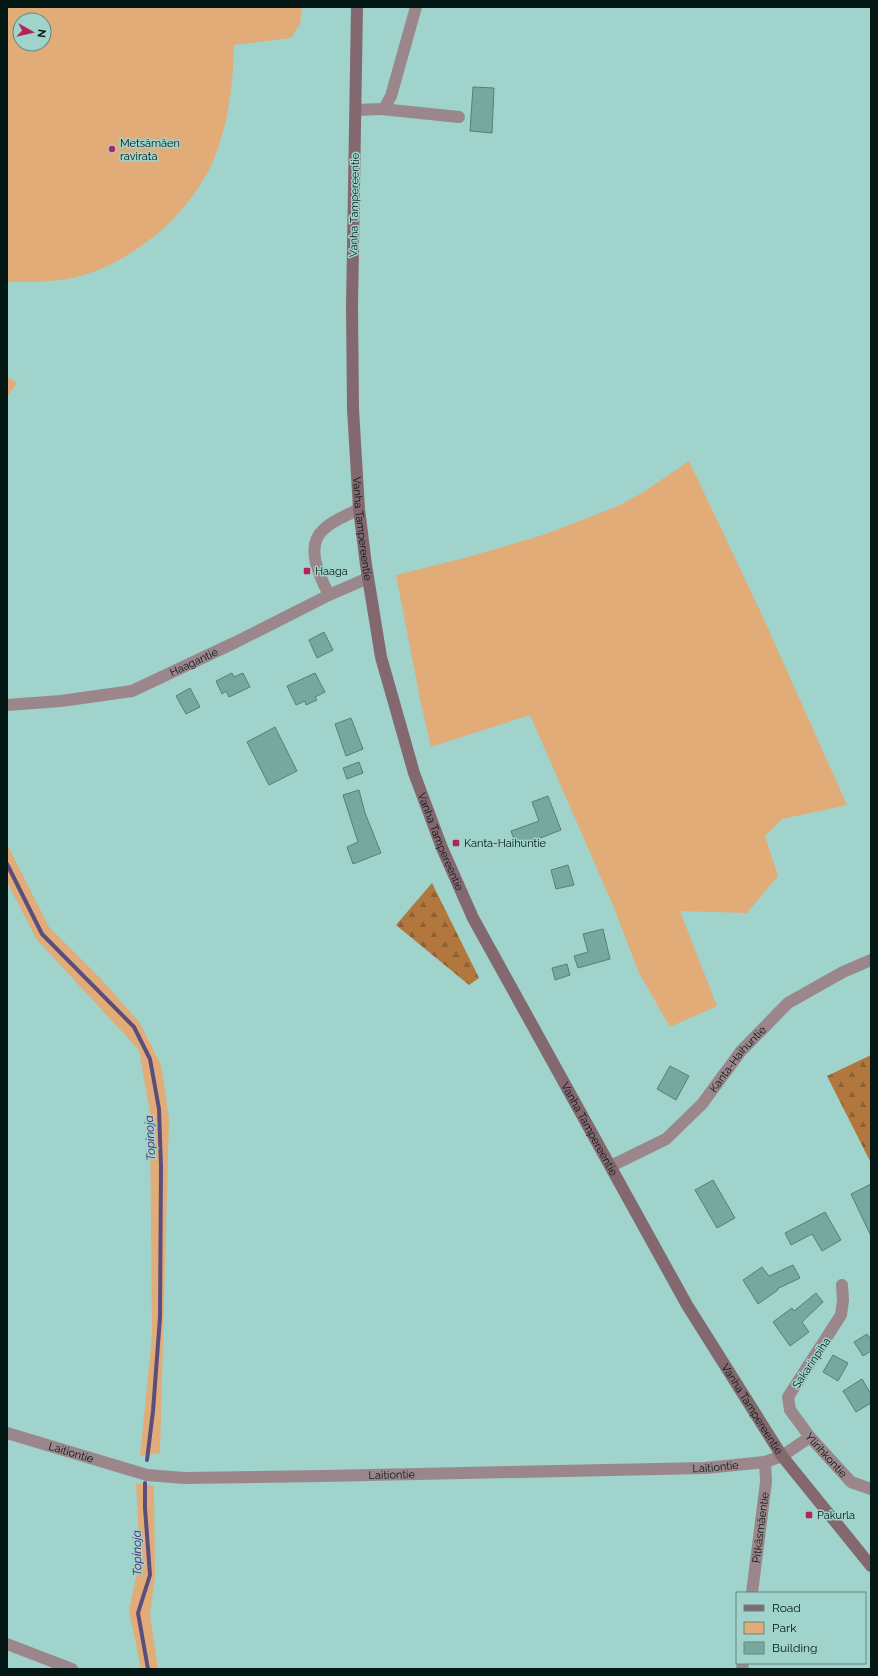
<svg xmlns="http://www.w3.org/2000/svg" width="878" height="1676" font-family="Raleway,sans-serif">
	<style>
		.green { fill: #e2ac79; fill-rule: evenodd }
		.forest { fill: url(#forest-firs) }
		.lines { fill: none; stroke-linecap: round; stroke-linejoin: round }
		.stream { stroke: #5c4e7c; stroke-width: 4 }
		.building { fill: #76a8a0; stroke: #51827a }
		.street { stroke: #9b878b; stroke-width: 12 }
		.secondary { stroke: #84686f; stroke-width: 12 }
		.poi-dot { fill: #b2245a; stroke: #a0d3cb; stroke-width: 1.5 }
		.labels { text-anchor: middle; stroke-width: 3; stroke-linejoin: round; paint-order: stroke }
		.poi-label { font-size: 11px; fill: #031714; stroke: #a0d3cb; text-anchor: start }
		.street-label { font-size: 11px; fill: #031714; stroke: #a0d3cb }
		.water-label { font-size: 12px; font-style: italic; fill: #451a6c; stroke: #a0d3cb }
	</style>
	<defs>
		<pattern id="forest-firs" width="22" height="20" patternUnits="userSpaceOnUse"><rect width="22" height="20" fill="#b2773d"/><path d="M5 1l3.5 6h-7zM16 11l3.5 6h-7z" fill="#8f6132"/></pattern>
	</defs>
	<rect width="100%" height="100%" fill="#a0d3cb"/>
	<g class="green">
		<path d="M7 7H301L302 9 300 24 291 38 234 45C233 84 229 122 214 159 192 210 145 252 93 272 67 282 38 282 12 282H7ZM20 20H44V44H20Z"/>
		<path d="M7 377 17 383 7 397Z"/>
		<path d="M689 461 762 615 847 805 782 819 765 836 778 876 747 913 680 911 717 1006 670 1027 638 971 615 910 530 715 431 747 421 704 396 575 468 557 543 535 618 506 642 493Z"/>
		<path d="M7 844 49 927 100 978 140 1023 161 1065 169 1118 160 1453 140 1456 152 1335 150 1113 139 1050 37 940 7 882Z"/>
		<path d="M136 1483 154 1486 155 1576 150 1614 158 1669H141L129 1610 140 1559Z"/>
	</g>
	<g class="forest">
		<path d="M432 883 479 978 469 985 396 925Z"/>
		<path d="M871 1055V1163L827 1076Z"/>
	</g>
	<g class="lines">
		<g class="stream">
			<path d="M7 864 42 934 134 1027 150 1059 159 1109 161 1167 160 1317 153 1411 147 1460"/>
			<path d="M145 1483V1508L150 1575 138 1613 148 1669"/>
		</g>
	</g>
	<g class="building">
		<path d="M473 87 494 88 492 133 470 131Z"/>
		<path d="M324 632 333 650 317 658 309 640Z"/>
		<path d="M232 673 234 677 243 673 250 687 229 697 226 691 222 694 216 681Z"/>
		<path d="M315 673 325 692 315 697 317 700 306 705 305 701 296 705 287 686Z"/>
		<path d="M190 688 200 707 186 714 176 696Z"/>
		<path d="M351 718 363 749 346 756 335 724Z"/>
		<path d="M275 727 297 771 269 785 247 742Z"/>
		<path d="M359 762 363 773 347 779 343 768Z"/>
		<path d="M359 790 365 813 381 853 353 864 347 847 358 842 343 795Z"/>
		<path d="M548 796 561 830 517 847 511 831 539 821 532 802Z"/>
		<path d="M568 865 574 885 556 889 551 870Z"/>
		<path d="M603 929 610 959 578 968 574 956 588 952 583 934Z"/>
		<path d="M567 964 570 975 555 980 552 968Z"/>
		<path d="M670 1066 689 1076 676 1100 657 1089Z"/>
		<path d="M713 1180 735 1218 717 1228 695 1190Z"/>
		<path d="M871 1184V1236L851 1194Z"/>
		<path d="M825 1212 841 1240 822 1251 812 1234 791 1245 785 1233Z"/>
		<path d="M793 1265 800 1278 777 1289 778 1290 758 1304 743 1280 762 1267 769 1276Z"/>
		<path d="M816 1293 823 1302 802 1322 809 1332 790 1346 773 1322 792 1308 794 1311Z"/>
		<path d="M867 1334 871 1340V1351L863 1356 854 1342Z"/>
		<path d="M833 1355 848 1363 838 1381 823 1372Z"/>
		<path d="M862 1379 871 1394V1403L856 1412 843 1391Z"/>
	</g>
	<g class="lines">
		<g class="street">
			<path d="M381 109 459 117"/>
			<path d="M356 110 381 109 385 107 391 96 416 7"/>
			<path d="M329 595C320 577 304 546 324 529 333 520 348 515 359 509"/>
			<path id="s1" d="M7 705 61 701 132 691 236 642 329 595 368 578"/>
			<path id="s2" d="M611 1166 666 1139 702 1104 741 1051 788 1003 843 972 871 960"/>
			<path id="s3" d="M842 1285 843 1300 841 1315 788 1397 790 1410 810 1437 851 1482 871 1489"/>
			<path id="s4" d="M7 1433 147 1475 184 1478 323 1476 705 1468 765 1462 782 1456 810 1437"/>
			<path id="s5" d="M752 1593 766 1482 765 1462"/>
			<path d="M7 1644 72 1669"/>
			<path d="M742 1669 743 1663"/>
		</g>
		<path class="secondary" id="s6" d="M357 7 352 307 353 409 359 509 366 565 381 657 414 773 442 848 473 918 687 1305 782 1456 871 1566"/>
	</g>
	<g class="poi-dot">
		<circle cx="112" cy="149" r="4"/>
		<rect x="303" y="567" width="8" height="8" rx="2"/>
		<rect x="452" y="839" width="8" height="8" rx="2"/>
		<rect x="805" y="1511" width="8" height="8" rx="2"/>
	</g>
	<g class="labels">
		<g class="poi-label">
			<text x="120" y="147">Metsämäen<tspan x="120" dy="13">ravirata</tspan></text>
			<text x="315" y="575">Haaga</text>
			<text x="464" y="847">Kanta-Haihuntie</text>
			<text x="817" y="1519">Pakurla</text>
		</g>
		<g class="street-label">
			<text transform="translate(354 205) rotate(-89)" y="4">Vanha Tampereentie</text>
			<text dy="4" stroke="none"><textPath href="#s6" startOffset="522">Vanha Tampereentie</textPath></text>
			<text dy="4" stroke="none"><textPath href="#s1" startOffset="194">Haagantie</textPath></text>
			<text dy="4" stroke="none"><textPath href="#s6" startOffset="846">Vanha Tampereentie</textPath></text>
			<text dy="4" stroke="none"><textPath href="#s2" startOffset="169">Kanta-Haihuntie</textPath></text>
			<text dy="4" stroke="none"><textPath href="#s6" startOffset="1170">Vanha Tampereentie</textPath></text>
			<text transform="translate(811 1363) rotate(-56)" y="4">Sakarinpiha</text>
			<text dy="4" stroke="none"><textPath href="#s6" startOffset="1494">Vanha Tampereentie</textPath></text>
			<text dy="4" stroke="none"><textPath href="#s4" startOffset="67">Laitiontie</textPath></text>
			<text dy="4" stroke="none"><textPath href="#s3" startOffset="199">Ylirihkontie</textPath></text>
			<text dy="4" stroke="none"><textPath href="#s4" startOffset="715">Laitiontie</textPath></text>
			<text dy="4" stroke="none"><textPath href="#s4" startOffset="391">Laitiontie</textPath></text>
			<text dy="4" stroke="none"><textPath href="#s5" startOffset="66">Pitkäsmäentie</textPath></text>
		</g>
		<g class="water-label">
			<text transform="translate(150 1138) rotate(-93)" y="4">Topinoja</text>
			<text transform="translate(137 1553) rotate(-91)" y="4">Topinoja</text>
		</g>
	</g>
	<rect width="878" height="1676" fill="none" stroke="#031714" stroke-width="16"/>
	<rect x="736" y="1592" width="130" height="72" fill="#a0d3cb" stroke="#618882"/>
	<rect x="744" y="1605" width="20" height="6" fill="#84686f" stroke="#618882"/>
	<text x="772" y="1612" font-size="12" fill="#031714">Road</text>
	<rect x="744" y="1622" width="20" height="12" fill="#e2ac79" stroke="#618882"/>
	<text x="772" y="1632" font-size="12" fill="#031714">Park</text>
	<rect x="744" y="1642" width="20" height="12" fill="#76a8a0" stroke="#618882"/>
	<text x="772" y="1652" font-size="12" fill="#031714">Building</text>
	<g transform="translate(32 32) rotate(98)"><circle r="19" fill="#a0d3cb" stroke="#618882"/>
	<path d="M0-3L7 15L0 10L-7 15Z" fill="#b2245a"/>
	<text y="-6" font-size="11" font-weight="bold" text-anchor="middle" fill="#031714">N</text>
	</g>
</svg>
